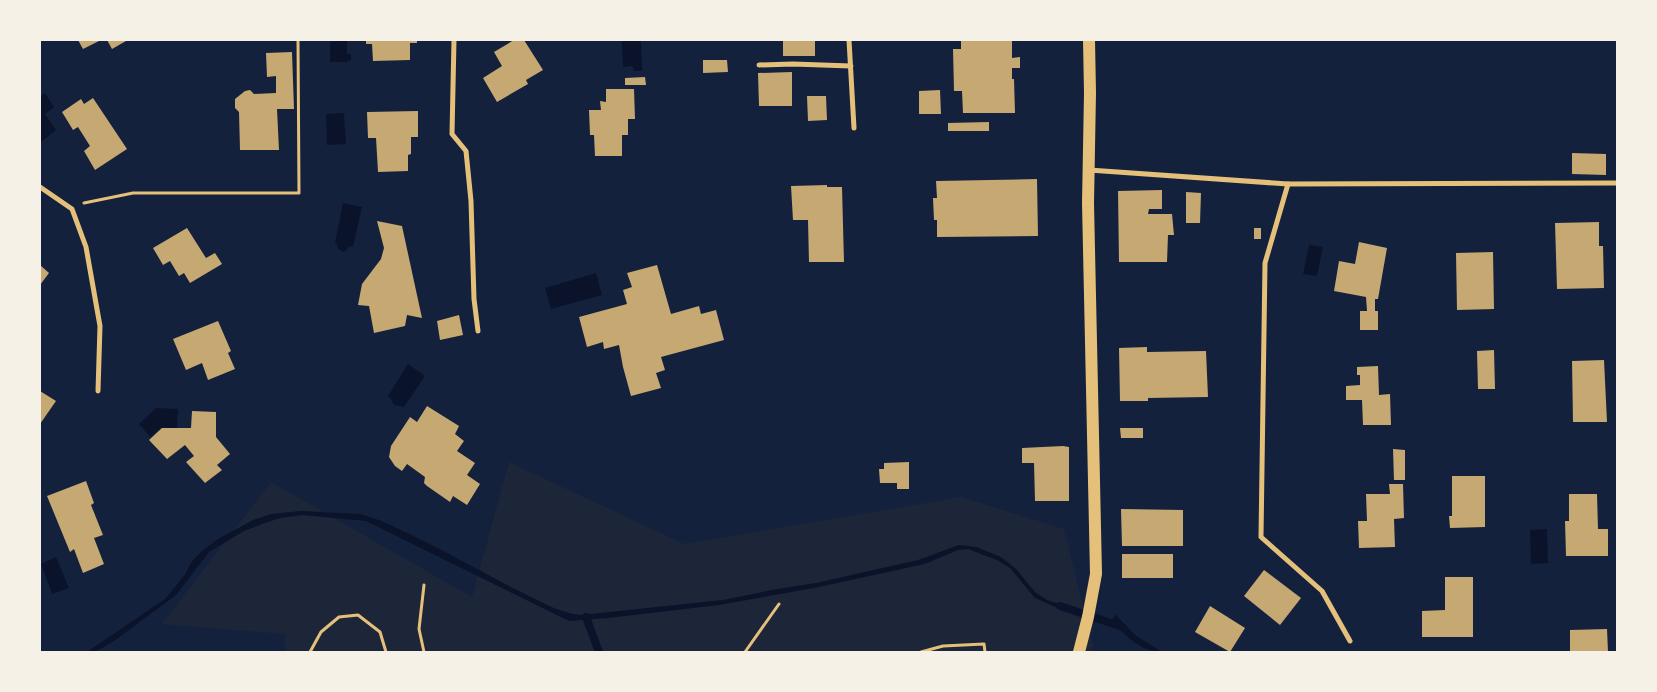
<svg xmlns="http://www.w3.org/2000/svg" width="1657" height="692" font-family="'PT Sans',sans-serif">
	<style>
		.green { fill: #1d2539 }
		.water { fill: #0b132b }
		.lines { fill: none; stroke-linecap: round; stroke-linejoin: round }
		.stream { stroke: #0b132b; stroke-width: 8 }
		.building { fill: #c6a872 }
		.path { stroke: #e5c07b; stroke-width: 3 }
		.minor { stroke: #e5c07b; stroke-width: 5 }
		.primary { stroke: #e5c07b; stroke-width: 12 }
	</style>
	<rect width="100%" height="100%" fill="#14213d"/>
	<path class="green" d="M509 462 684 544 961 497 1064 529 1093 646 1091 652H285V634L162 624 271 482 472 597Z"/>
	<g class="water">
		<path d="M330 40H347V54H351V60L347 62H330Z"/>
		<path d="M622 40H641L642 71H634L632 66 623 67Z"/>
		<path d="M45 93 54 107 45 114 56 130 41 142 40 97Z"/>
		<path d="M344 113 346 144 327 145 326 114Z"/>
		<path d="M343 203 362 207 353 247 349 246 347 250 343 252 338 249 337 244 335 243Z"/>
		<path d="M1309 245 1323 247 1317 276 1303 274Z"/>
		<path d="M596 273 602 295 551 309 545 288Z"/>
		<path d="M408 364 425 376 404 407 394 405 391 399 388 396Z"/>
		<path d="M156 408 178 409 177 428H161L150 437 139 424Z"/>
		<path d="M301 511 360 514 379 520C425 540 469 565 513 588 535 598 557 613 581 615L723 600 777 589 816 583 918 560 959 545 976 547 1001 557 1016 569 1035 592 1047 600 1068 607 1069 613 1035 598 1010 568 997 560 968 549 958 550 925 564 814 588 719 605 608 618 569 621 366 521 302 515 280 518 265 523 244 531 209 552 177 594 164 604 114 641 95 652H87L165 599 184 576 192 561 203 550 218 539 253 520 271 514Z"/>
		<path d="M1547 529 1548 563 1531 564 1530 530Z"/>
		<path d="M56 557 69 588 52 594 41 564Z"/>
		<path d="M1115 614 1135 635 1162 652C1141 652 1127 636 1112 623Z"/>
	</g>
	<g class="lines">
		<g class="stream">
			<path d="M1060 606 1120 626"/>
			<path d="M586 617 599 652"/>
		</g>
	</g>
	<g class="building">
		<path d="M78 40H101L83 49Z"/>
		<path d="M107 40H125L126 41 112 49Z"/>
		<path d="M366 40H417V43H410V60L373 61 372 44H366Z"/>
		<path d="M514 40H524L543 70 526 80 528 84 497 102 483 78 502 66 494 52Z"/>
		<rect x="783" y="40" width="32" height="16"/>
		<path d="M961 40H1012V58L1020 57V68H1012V79H1014L1015 113H963L962 91H954L953 49H961Z"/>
		<path d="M292 52 294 109H277L279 150H240L239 112 235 108V99L245 91 250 90 254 94 276 93V76L267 77 266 53Z"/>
		<path d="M703 60H727L728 72 703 73Z"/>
		<path d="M792 72V106H759L758 73Z"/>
		<path d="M645 77 646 85H625V78Z"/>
		<path d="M606 89H634L635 119H628V135H622V156H595L594 135H590L589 110H601L600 101 606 102Z"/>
		<path d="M940 90 941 114H919V91Z"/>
		<path d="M807 96H826L827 120 808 121Z"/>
		<path d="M93 98 127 149 95 170 84 151 90 146 78 127 73 130 62 112 81 99 84 104Z"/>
		<path d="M418 111V137H411V154L408 155V171L378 172 376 138H368L367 112Z"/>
		<path d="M989 122V131H948V123Z"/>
		<path d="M1572 153 1606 154V175L1572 174Z"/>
		<path d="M1037 179 1038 236 937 237V220H934L933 198H937L936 181Z"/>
		<path d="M827 185V187H842L844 262H809L808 220H793L791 186Z"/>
		<path d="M1162 190V209H1149L1148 214H1172L1174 235H1168L1167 262H1119L1118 191Z"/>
		<path d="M1186 192 1201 193 1200 223H1186Z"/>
		<path d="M377 221 402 226 422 318 407 315 405 326 374 333 369 306 358 305 362 284 381 259 384 248Z"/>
		<path d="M1599 222V246H1603L1604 288 1557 289 1555 223Z"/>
		<path d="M187 228 206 258 215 253 222 264 190 283 184 273 179 276 170 261 163 265 153 248Z"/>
		<rect x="1254" y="228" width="7" height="11"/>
		<path d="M1359 242 1387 248 1378 299H1375V311H1378V330H1360V311H1367L1366 297 1334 291 1339 261 1355 264Z"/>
		<path d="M1493 252 1494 309 1457 310 1456 253Z"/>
		<path d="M40 265 49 273 40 285Z"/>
		<path d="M657 265 671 314 699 306 701 314 716 310 724 340 661 357 665 370 656 373 661 388 631 396 623 367 619 345 604 349 603 342 587 347 579 317 627 304 623 290 632 287 627 273Z"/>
		<path d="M459 315 463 335 440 340 437 321Z"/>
		<path d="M218 321 231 351 228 353 235 369 208 380 202 363 186 370 173 339Z"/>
		<path d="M1147 347V352L1206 351 1208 397 1148 398V401H1120L1119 348Z"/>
		<path d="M1494 350 1495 389H1478L1477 351Z"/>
		<path d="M1604 360 1607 422H1573L1572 361Z"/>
		<path d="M1378 366 1379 395 1390 394 1391 425H1363L1362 400H1346V386L1360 385V375H1357V367Z"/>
		<path d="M40 391 56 401 40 424Z"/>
		<path d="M427 406 459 426 455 434 464 441 457 451 475 463 467 475 480 484 467 505 453 496 450 502 427 486 424 483 425 477 407 464 402 471 395 466 389 457 391 446 410 417 417 422Z"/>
		<path d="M192 411 216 412V437L230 454 217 465 222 470 205 483 186 462 194 456 185 445 167 459 149 440 162 428H191Z"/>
		<path d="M1120 428H1143V438H1121Z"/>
		<path d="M1063 446 1069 447V501H1035L1034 463H1022V448Z"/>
		<path d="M1393 449 1405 450V480H1394Z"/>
		<path d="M909 462V489H897V483H880L879 469H884V463Z"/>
		<path d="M1452 476H1485V527L1450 528 1449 516H1452Z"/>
		<path d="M86 481 94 503 91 505 103 535 94 538 104 564 83 573 74 549 70 552 47 496Z"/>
		<path d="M1389 484H1403L1404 518 1394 519 1395 547 1359 548 1358 521H1367L1366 494H1390Z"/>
		<path d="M1569 494H1597L1598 529H1608V556H1566L1565 521H1569Z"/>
		<path d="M1121 509 1183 510V546H1122Z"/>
		<rect x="1122" y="554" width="51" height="24"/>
		<path d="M1264 570 1301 598 1280 625 1244 596Z"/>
		<path d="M1445 577H1473V637H1422V611L1445 610Z"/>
		<path d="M1210 606 1245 628 1230 652 1195 632Z"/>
		<path d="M1607 629 1608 652H1570V630Z"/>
	</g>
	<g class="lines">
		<g class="path">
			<path d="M84 203 133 193H299L298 40"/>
			<path d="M310 652 321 632 339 617 358 615 380 632 386 652"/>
			<path d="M424 652 419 629 424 585"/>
			<path d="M745 652 779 604"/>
			<path d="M921 652 943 646 984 644 985 652"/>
		</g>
		<g class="minor">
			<path d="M454 40 452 134 466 151 471 201 474 299 478 331"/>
			<path d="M849 40 854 128"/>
			<path d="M759 65 793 64 851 66"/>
			<path d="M1089 170 1288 184 1617 183"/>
			<path d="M1288 184 1265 263 1261 537 1322 591 1350 641"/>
			<path d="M40 187 72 209 86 247 100 326 98 391"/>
		</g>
		<path class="primary" d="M1079 652 1088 617 1096 574 1088 203 1090 93 1089 40"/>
	</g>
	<rect width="1657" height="692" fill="none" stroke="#f6f1e7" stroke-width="82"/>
</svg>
